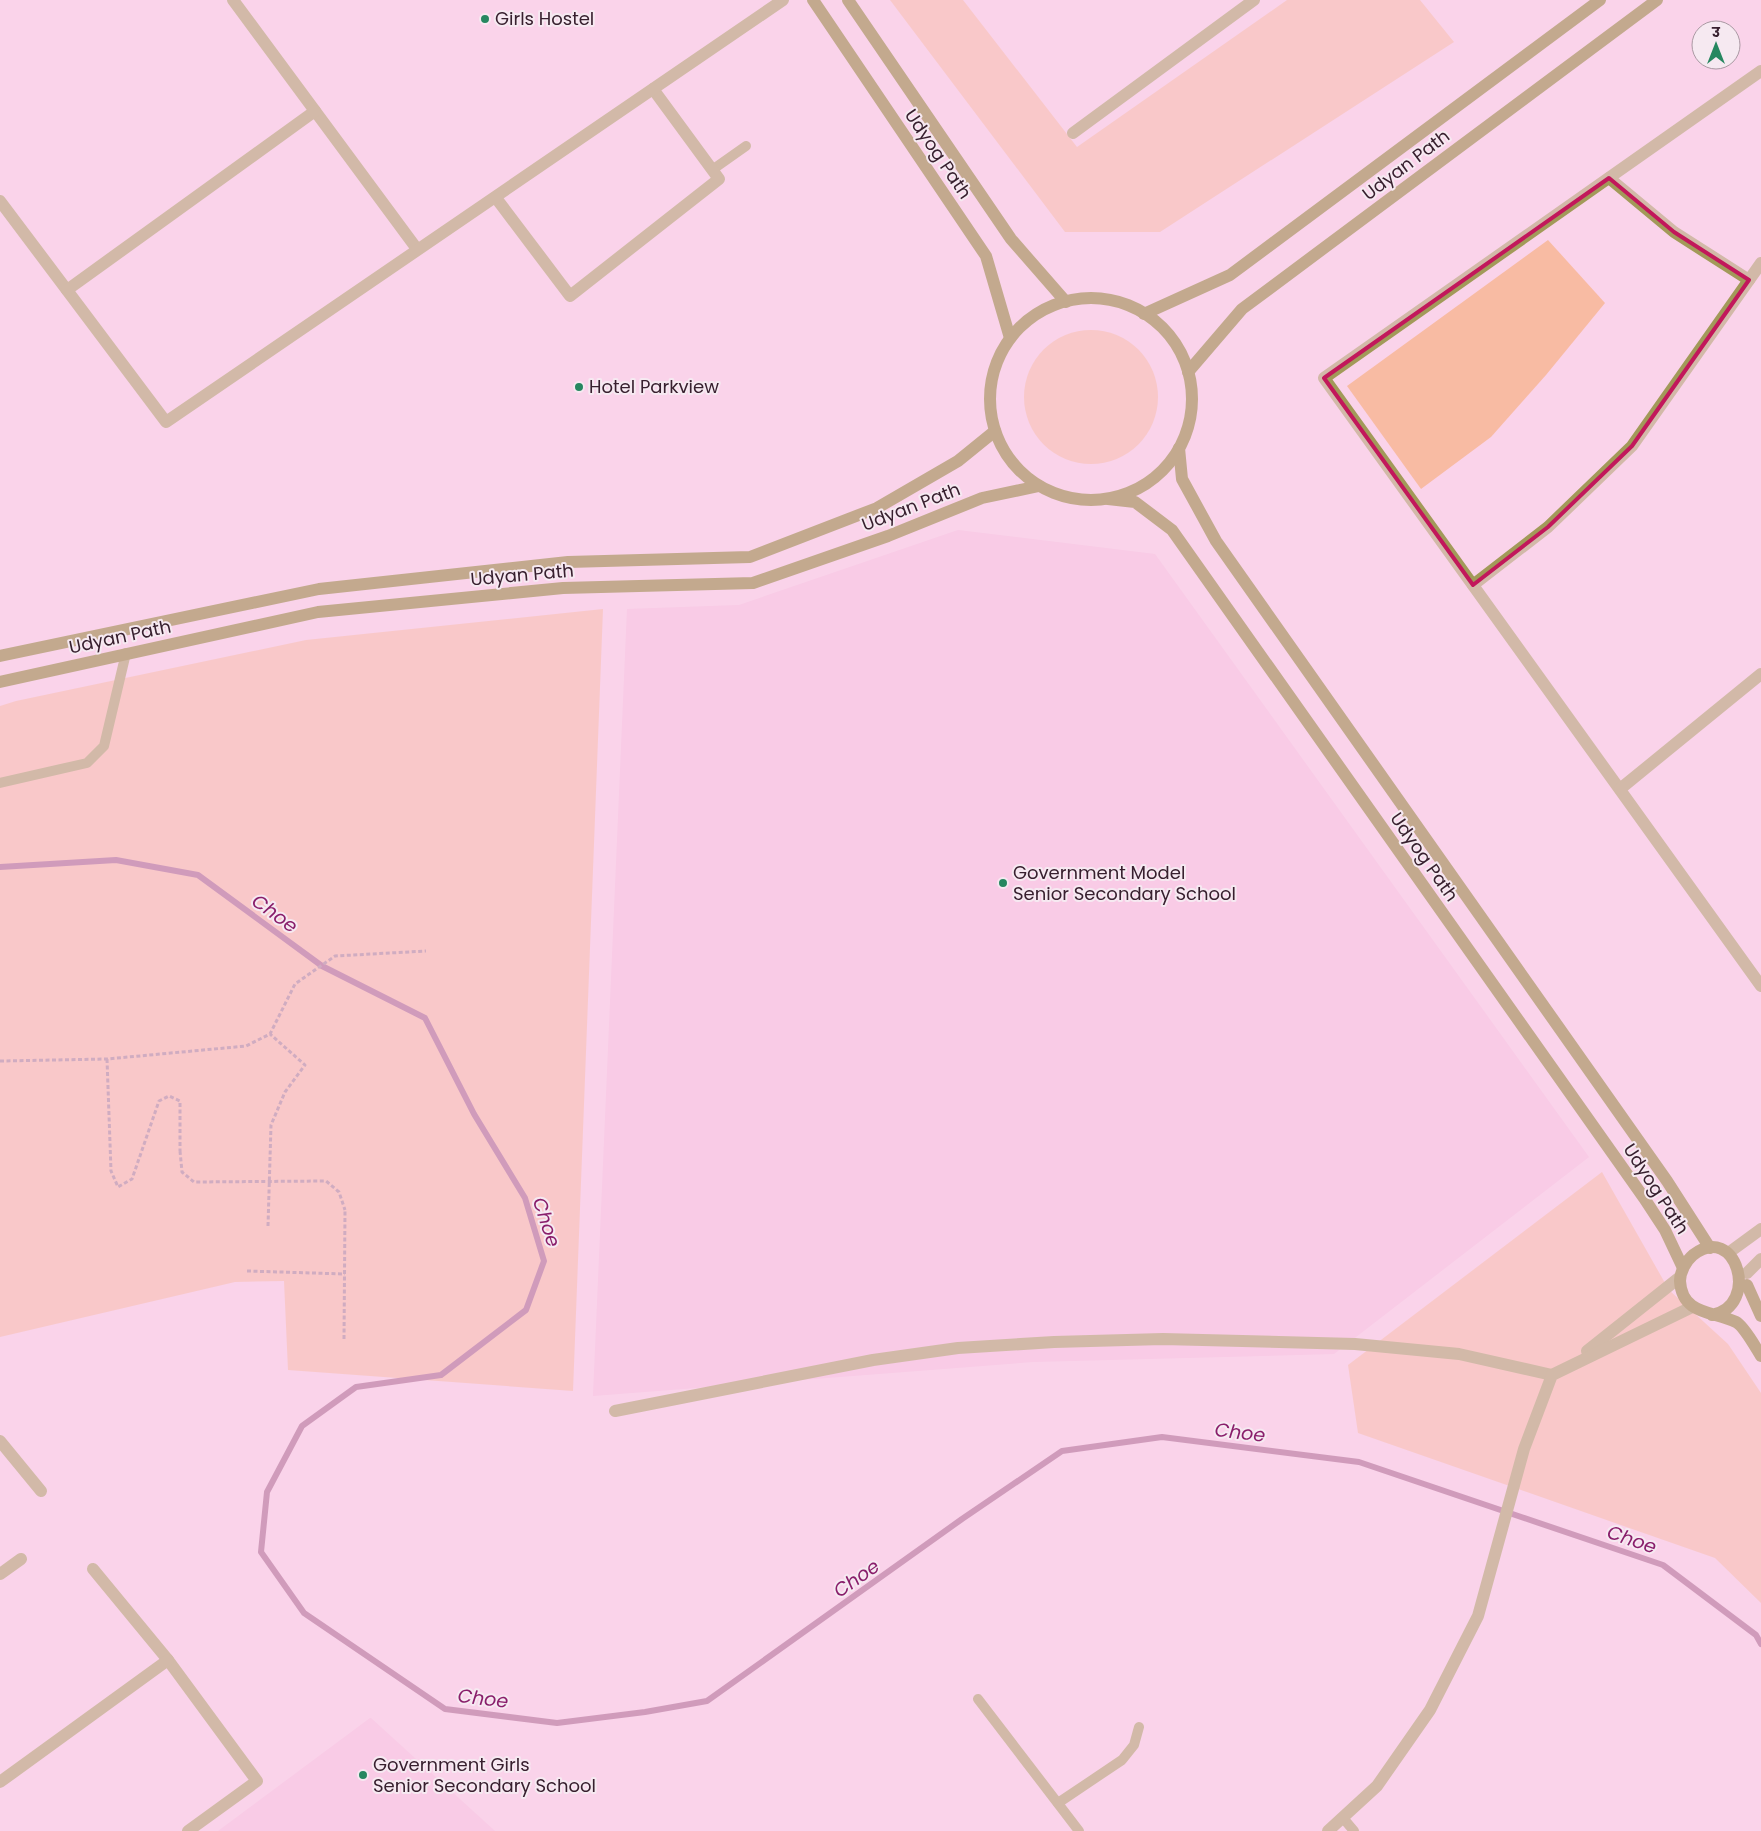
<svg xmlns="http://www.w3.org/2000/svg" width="1761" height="1831" font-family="Poppins,'Noto Sans Devanagari',sans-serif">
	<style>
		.built { fill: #f8c0e2 }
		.green { fill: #f8bba3 }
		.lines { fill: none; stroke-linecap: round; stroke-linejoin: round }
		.stream { stroke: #9e5884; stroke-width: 6 }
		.path { stroke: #9d7d90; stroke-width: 3; stroke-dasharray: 4 2.5; stroke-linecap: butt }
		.service { stroke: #a29a59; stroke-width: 10 }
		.minor { stroke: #a29a59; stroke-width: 12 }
		.secondary { stroke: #817720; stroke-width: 12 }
		.path-bridge { stroke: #9d7d90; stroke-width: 3; stroke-dasharray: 4 2.5; stroke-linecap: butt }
		.marked { fill: none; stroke: #c2185b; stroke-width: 4; stroke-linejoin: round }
		.poi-dot { fill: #268760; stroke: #f6e9f1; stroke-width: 2 }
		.labels { text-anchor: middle; stroke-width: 4; stroke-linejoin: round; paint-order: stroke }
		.poi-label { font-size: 18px; fill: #38202f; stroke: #f6e9f1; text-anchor: start }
		.street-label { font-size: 18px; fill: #38202f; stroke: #f6e9f1 }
		.water-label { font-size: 19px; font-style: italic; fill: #891e6b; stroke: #f6e9f1 }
	</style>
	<rect width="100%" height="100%" fill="#fad3ea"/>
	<g class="built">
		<path d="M958 530 1155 554 1589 1157 1334 1354 1033 1362 593 1396 627 609 739 605Z"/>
		<path d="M371 1718 495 1831H218L370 1718Z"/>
	</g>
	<g class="green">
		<path d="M890 0H963L1077 147 1287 0H1420L1454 42 1160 232H1065Z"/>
		<path d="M1548 240 1605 303 1546 375 1491 437 1421 489 1347 386Z"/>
		<circle cx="1091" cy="397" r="67"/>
		<path d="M603 609 573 1391 288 1370 284 1281 235 1282 0 1337V706L16 701 306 640Z"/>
		<path d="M1602 1172 1669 1290 1728 1344 1761 1393V1603L1715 1558 1358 1433 1348 1365Z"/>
	</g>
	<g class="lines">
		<path class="stream" d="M0 867 116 860 198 875 322 966 425 1018 474 1114 525 1198 544 1261 526 1310 441 1375 356 1387 302 1426 267 1492 261 1552 304 1613 445 1709 557 1723 645 1712 707 1701 962 1519 1062 1451 1162 1437 1359 1462 1663 1565 1756 1635 1761 1644"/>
		<g class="path">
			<path d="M107 1059 111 1171 118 1187 132 1179 159 1101 169 1096 180 1101V1151"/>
			<path d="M0 1061 107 1059 246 1046 270 1034 295 984 335 956 426 951"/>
			<path d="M268 1226 271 1125 285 1092 305 1065 270 1034"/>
			<path d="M247 1271 345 1274"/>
			<path d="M344 1339 345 1210"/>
		</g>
		<g class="service">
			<path d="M712 170 746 146"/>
			<path d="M0 783 87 763 104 746 126 653"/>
			<path d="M978 1699 1079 1831"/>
			<path d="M1058 1803 1122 1760 1134 1745 1139 1727"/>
			<path d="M1343 1818 1354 1831"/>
		</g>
		<g class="minor">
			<path d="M233 0 417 249"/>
			<path d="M1761 71 1324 378 1761 986"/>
			<path d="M1073 133 1254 0"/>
			<path d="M1609 178 1674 232 1749 280"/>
			<path d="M496 198 570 296 719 179 653 89"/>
			<path d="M0 201 166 422 783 0"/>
			<path d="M67 290 315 111"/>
			<path d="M1473 585 1548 527 1632 446 1761 263"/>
			<path d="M1620 789 1761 674"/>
			<path d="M1731 1251 1761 1229"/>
			<path d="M1747 1273 1761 1259"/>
			<path d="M1587 1351 1680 1277"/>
			<path d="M615 1411 873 1360 958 1348 1054 1342 1163 1339 1355 1344 1459 1354 1552 1375"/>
			<path d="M0 1441 41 1491"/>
			<path d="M93 1569 168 1660 257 1781 188 1831"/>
			<path d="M0 1574 21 1559"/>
			<path d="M0 1782 168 1660"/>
			<path d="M1328 1831 1377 1786 1430 1710 1478 1616 1524 1449 1552 1375 1692 1307"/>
		</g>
		<g class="secondary">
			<path d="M813 0 986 256 1010 338"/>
			<path d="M848 0 1011 239 1066 302"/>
			<circle cx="1091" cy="399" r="101"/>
			<path d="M1144 314 1230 275 1600 0"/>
			<path d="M1188 372 1242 309 1657 0"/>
			<path d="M1179 448 1182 479 1216 541 1667 1181 1710 1248"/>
			<path d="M1108 499 1135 502 1172 530 1644 1198 1665 1230 1683 1268"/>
			<path d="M0 656 319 589 568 562 750 557 877 508 958 461 995 431"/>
			<path d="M0 682 318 612 563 588 753 583 888 536 982 498 1039 486"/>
			<path d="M1747 1285 1761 1316"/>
			<path d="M1712 1315C1761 1306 1736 1221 1693 1255 1686 1261 1680 1272 1680 1281 1682 1315 1713 1311 1736 1322 1744 1326 1756 1348 1761 1356"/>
		</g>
		<path class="path-bridge" d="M180 1151 182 1172 194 1182 326 1181 339 1192 345 1210"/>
	</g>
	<path d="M0 0H1761V1831H0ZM1609 178 1674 232 1749 280 1632 446 1548 527 1473 585 1324 378Z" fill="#fad3ea" fill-opacity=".55" fill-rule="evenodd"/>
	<path class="marked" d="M1609 178 1674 232 1749 280 1632 446 1548 527 1473 585 1324 378Z"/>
	<g class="poi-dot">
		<circle cx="485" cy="19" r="5"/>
		<circle cx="579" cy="387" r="5"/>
		<circle cx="1003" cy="883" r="5"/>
		<circle cx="363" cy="1775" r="5"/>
	</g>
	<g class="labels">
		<g class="poi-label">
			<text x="495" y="25">Girls Hostel</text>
			<text x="589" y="393">Hotel Parkview</text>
			<text x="1013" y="879">Government Model<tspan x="1013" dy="21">Senior Secondary School</tspan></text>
			<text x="373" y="1771">Government Girls<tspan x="373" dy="21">Senior Secondary School</tspan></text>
		</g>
		<g class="street-label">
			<text transform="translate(938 154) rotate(56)" y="6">Udyog Path</text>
			<text transform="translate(1406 165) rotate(-37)" y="6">Udyan Path</text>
			<text transform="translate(911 507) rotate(-21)" y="6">Udyan Path</text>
			<text transform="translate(522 575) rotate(-5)" y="6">Udyan Path</text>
			<text transform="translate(120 637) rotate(-12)" y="6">Udyan Path</text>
			<text transform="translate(1424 857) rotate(55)" y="6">Udyog Path</text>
			<text transform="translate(1656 1189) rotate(57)" y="6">Udyog Path</text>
		</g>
		<g class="water-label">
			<text transform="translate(275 913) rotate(36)" y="7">Choe</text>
			<text transform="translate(547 1222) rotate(72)" y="7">Choe</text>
			<text transform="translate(1240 1432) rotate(7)" y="7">Choe</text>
			<text transform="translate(1632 1539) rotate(19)" y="7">Choe</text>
			<text transform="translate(856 1578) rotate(-35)" y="7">Choe</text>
			<text transform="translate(483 1698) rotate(7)" y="7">Choe</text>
		</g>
	</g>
	<g transform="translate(1716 45)"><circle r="24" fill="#f6e9f1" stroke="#aa99a3"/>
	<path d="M0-4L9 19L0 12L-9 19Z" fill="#268760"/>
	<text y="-8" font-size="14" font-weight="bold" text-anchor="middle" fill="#38202f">उ</text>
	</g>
</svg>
